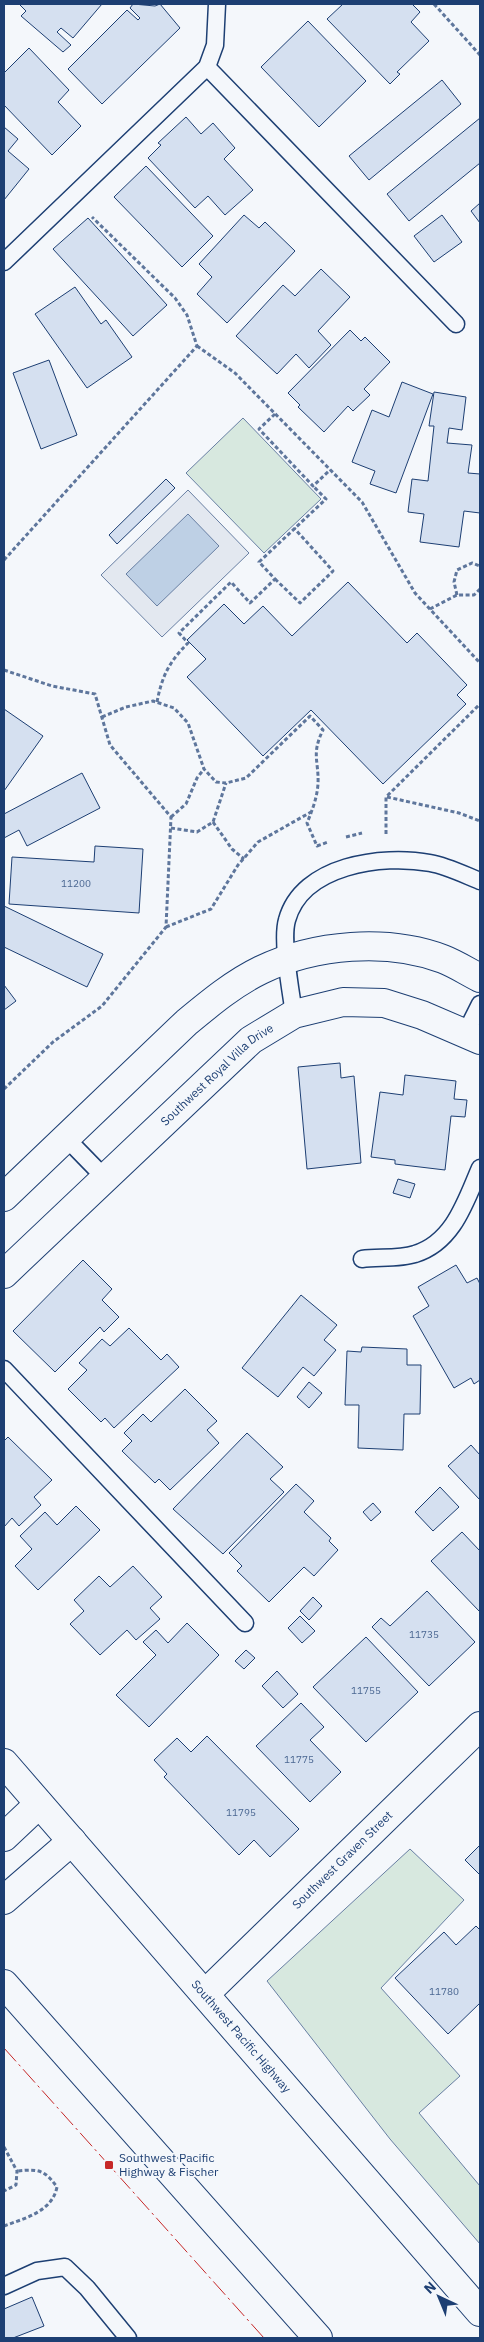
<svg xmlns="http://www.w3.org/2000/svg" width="484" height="2342" font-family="'IBM Plex Sans',sans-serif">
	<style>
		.green { fill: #d7e8df; stroke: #687fa3 }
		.parking { fill: #e3e8f0; stroke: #687fa3 }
		.water { fill: #bed0e5; stroke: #687fa3 }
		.building { fill: #d5e0f0; stroke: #1d3f73 }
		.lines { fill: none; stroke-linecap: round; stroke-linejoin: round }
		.lane-casing { stroke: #1d3f73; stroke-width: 19 }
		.street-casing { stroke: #1d3f73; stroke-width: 30 }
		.secondary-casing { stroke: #1d3f73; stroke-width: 30 }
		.highway-casing { stroke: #1d3f73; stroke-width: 30 }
		.path { stroke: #5e769c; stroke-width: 3; stroke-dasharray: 4 2.5; stroke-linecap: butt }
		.lane { stroke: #f4f7fb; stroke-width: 16 }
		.street { stroke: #f4f7fb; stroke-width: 28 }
		.secondary { stroke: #f4f7fb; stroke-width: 28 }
		.highway { stroke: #f4f7fb; stroke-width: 28 }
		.power { stroke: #c62828; stroke-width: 1; stroke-dasharray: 18 4 2.5 4; stroke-linecap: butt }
		.poi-dot { fill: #c62828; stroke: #f4f7fb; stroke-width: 2 }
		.labels { text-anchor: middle; stroke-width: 4; stroke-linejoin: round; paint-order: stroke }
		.number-label { font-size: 10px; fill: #4b6792 }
		.street-label { font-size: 12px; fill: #1d3f73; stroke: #f4f7fb }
		.poi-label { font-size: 12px; fill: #1d3f73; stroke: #f4f7fb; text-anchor: start }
	</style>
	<rect width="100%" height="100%" fill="#f4f7fb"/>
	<g class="green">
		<path d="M243 418 321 499 264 553 186 473Z"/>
		<path d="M410 1849 464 1900 381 1988 460 2076 419 2113 480 2186V2244L390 2139 267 1981Z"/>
	</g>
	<path class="parking" d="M188 490 249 553 162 637 101 575Z"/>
	<path class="water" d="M188 514 219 546 157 606 126 574Z"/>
	<g class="building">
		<path d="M19 4H102L73 38 61 28 57 32 71 45 63 52 21 16 26 11Z"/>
		<path d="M133 4 155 6 160 4 180 28 102 104 68 69 127 10 138 20 140 18 130 8Z"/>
		<path d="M343 4H412L420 12 411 22 429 41 397 72 400 74 390 84 327 19Z"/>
		<path d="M308 21 366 81 319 127 261 67Z"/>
		<path d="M29 48 69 90 58 102 81 126 52 155 4 105V73Z"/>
		<path d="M442 80 461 104 369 180 349 156Z"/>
		<path d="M186 117 201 134 213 123 235 148 224 159 253 190 225 215 208 196 195 208 148 158 161 145 158 143Z"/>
		<path d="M480 118V163L409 221 387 194Z"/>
		<path d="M4 127 18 139 8 151 29 169 4 200Z"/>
		<path d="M146 166 213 236 182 267 114 197Z"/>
		<path d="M480 203V223L471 211Z"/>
		<path d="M244 215 259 228 265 222 295 251 227 323 197 294 212 277 199 264Z"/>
		<path d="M442 215 462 242 434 262 414 236Z"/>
		<path d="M88 218 167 305 133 336 53 249Z"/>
		<path d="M321 269 350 297 318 331 331 345 309 368 296 354 277 374 236 336 283 285 295 296Z"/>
		<path d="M75 287 101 324 106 320 132 357 87 388 35 314Z"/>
		<path d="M350 330 361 341 365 337 390 362 364 389 370 395 353 411 348 406 324 432 298 407 300 405 288 393Z"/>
		<path d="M49 360 77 435 41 449 13 373Z"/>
		<path d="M402 382 433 394 396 493 370 484 375 471 352 462 372 410 389 417Z"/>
		<path d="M434 392 466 397 462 430 449 428 447 443 472 445 468 473 480 474V513L464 511 459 547 420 542 424 514 408 512 412 479 428 481 434 426H429Z"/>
		<path d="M166 479 175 488 117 544 109 535Z"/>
		<path d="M348 582 407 643 417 633 467 685 457 695 466 704 383 784 311 710 263 756 187 677 206 659 187 640 224 604 244 624 263 606 292 636Z"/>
		<path d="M4 709 43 736 4 791Z"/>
		<path d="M82 773 100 808 27 846 19 830 4 838V814Z"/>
		<path d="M95 846 143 849 139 913 9 904 12 857 94 862Z"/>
		<path d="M4 906 103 954 87 987 4 947Z"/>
		<path d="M4 985 16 1001 4 1010Z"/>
		<path d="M340 1063 341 1078 354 1076 361 1163 307 1169 298 1067Z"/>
		<path d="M405 1075 456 1081 454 1099 467 1100 465 1117 451 1116 445 1170 395 1164V1160L371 1157 380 1092 403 1095Z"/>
		<path d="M398 1179 415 1184 410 1198 393 1193Z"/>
		<path d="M83 1260 112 1289 102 1300 119 1317 104 1332 100 1327 55 1372 13 1331Z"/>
		<path d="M456 1265 467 1283 477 1278 480 1284V1380L474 1384 471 1378 454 1388 413 1316 429 1306 418 1287Z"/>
		<path d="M301 1295 337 1325 324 1340 336 1350 314 1376 303 1367 278 1397 242 1368Z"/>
		<path d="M129 1328 161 1360 167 1354 179 1367 114 1428 105 1418 101 1422 68 1389 87 1370 79 1363 102 1339 110 1346Z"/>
		<path d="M362 1347 407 1349V1365H421L420 1414H404L403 1450 358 1448 359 1405H345L347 1351 361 1352Z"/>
		<path d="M309 1382 322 1393 309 1408 297 1397Z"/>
		<path d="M185 1389 217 1421 207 1430 219 1443 170 1490 159 1479 155 1483 122 1451 132 1441 124 1433 143 1414 151 1422Z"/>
		<path d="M247 1433 283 1467 270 1479 284 1492 223 1554 173 1509Z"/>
		<path d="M8 1437 52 1480 34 1497 41 1505 19 1526 12 1518 4 1527V1441Z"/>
		<path d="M471 1445 480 1455V1500L448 1466Z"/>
		<path d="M296 1484 314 1501 304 1512 331 1538 329 1541 338 1550 314 1576 304 1567 269 1602 237 1571 242 1566 229 1553Z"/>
		<path d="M440 1487 459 1507 433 1531 415 1512Z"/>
		<path d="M373 1503 381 1512 371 1521 363 1512Z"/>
		<path d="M76 1506 100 1530 38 1590 15 1566 32 1549 20 1536 45 1512 57 1525Z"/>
		<path d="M462 1532 480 1551V1612L431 1561Z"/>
		<path d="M133 1566 162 1597 150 1608 160 1619 136 1640 127 1630 100 1655 70 1624 84 1611 74 1600 99 1576 110 1587Z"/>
		<path d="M427 1591 475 1642 429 1686 372 1627 381 1618 390 1626Z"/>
		<path d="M313 1597 322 1606 309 1620 300 1611Z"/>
		<path d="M300 1616 315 1631 302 1643 288 1628Z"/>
		<path d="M187 1623 219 1655 149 1727 116 1695 156 1655 143 1642 156 1630 168 1643Z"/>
		<path d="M366 1637 418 1692 366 1742 313 1687Z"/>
		<path d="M246 1650 255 1658 244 1669 235 1661Z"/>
		<path d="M277 1671 298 1694 283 1708 262 1686Z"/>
		<path d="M301 1703 324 1727 310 1740 341 1772 310 1802 256 1746Z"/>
		<path d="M207 1736 299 1829 270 1857 254 1840 239 1855 164 1777 167 1774 154 1760 177 1738 191 1752Z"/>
		<path d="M480 1845V1875L465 1860Z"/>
		<path d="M476 1926 480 1930V2003L448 2034 395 1978 444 1932 456 1945Z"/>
		<path d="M32 2297 44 2326 13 2338H4V2309Z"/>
	</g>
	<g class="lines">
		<defs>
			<g id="lane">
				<path d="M207 67 456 324"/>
				<path d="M4 262 207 67 215 45 217 4"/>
				<path d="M294 1014C291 992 281 940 287 920 302 865 382 854 430 863 447 866 465 875 480 881"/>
				<path d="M465 1034 480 1004"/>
				<path d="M66 1138 105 1178"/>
				<path d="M362 1259C378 1257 400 1259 415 1254 454 1242 466 1200 480 1168"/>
				<path d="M4 1369 245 1623"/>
				<path d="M4 2286 37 2271 65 2267 87 2288 128 2338"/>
			</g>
			<g id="street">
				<path d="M4 1197 187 1022C210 1003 234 983 261 970 315 944 387 938 443 959 456 964 468 972 480 978"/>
				<path id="s1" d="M4 1274 251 1040 294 1014 343 1002 384 1003 422 1015 480 1040"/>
				<path id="s2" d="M205 1994 480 1726"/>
			</g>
			<g id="secondary">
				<path d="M4 1837 39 1804"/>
				<path d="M4 1900 72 1841"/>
			</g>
			<g id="highway">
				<path id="s3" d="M4 1763 480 2312"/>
				<path d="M4 1984 318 2338"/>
			</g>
		</defs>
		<use href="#lane" class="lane-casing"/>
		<use href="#street" class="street-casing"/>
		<use href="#secondary" class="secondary-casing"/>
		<use href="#highway" class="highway-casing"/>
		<g class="path">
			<path d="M434 4 480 55"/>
			<path d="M197 346 235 373 362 502 415 593 480 663"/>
			<path d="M275 414 259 429 313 486 330 470"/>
			<path d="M4 560 197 346 187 315 175 298 92 217"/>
			<path d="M275 579 300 603 333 571 294 528"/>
			<path d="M457 595 454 582 457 570 472 563 480 566"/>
			<path d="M430 609 457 595H474L480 589"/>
			<path d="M4 670 52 686 95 694 110 745 171 817 166 927 102 1006 53 1042 4 1089"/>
			<path d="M157 702C162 676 169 662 188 643L179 633 231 582 250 603 275 579 259 562 326 499 313 486"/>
			<path d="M102 717 126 707 153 701 174 708 188 723 204 769 216 782 226 783 246 778 310 716 323 730C311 754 319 761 318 784 317 798 312 811 307 823L317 846 328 842"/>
			<path d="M387 797 459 813 480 821"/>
			<path d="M171 817 186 804 197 778 204 769"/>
			<path d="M213 822 232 849 244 859"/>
			<path d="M171 828 197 832 213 822 226 783"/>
			<path d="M386 834V797L480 704"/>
			<path d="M346 837 362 833"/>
			<path d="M166 927 211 909 238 865 258 842 311 812"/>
			<path d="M4 2147 17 2171 16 2185 4 2191"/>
			<path d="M4 2226C25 2218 52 2212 57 2187 44 2169 38 2169 17 2171"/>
		</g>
		<use href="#lane" class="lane"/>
		<use href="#street" class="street"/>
		<use href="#secondary" class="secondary"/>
		<use href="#highway" class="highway"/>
		<path class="power" d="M4 2048 264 2338"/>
	</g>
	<rect class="poi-dot" x="104" y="2160" width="10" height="10" rx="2.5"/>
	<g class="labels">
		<g class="number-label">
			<text x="76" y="887">11200</text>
			<text x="424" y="1638">11735</text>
			<text x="366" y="1694">11755</text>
			<text x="299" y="1763">11775</text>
			<text x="241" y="1816">11795</text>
			<text x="444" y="1995">11780</text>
		</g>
		<g class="street-label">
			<text dy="4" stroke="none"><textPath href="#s1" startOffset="292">Southwest Royal Villa Drive</textPath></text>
			<text dy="4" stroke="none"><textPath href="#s2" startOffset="192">Southwest Graven Street</textPath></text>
			<text dy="4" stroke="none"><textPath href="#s3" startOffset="362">Southwest Pacific Highway</textPath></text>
		</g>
		<g class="poi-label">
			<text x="119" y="2162">Southwest Pacific<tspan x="119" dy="14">Highway &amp; Fischer</tspan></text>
		</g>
	</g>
	<rect width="484" height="2342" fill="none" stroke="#1d3f73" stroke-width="10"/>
	<g transform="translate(439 2297) rotate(316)" stroke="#f4f7fb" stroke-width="4" paint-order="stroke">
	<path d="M0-4L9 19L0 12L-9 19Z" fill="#1d3f73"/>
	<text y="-8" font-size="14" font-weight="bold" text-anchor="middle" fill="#1d3f73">N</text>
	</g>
</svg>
